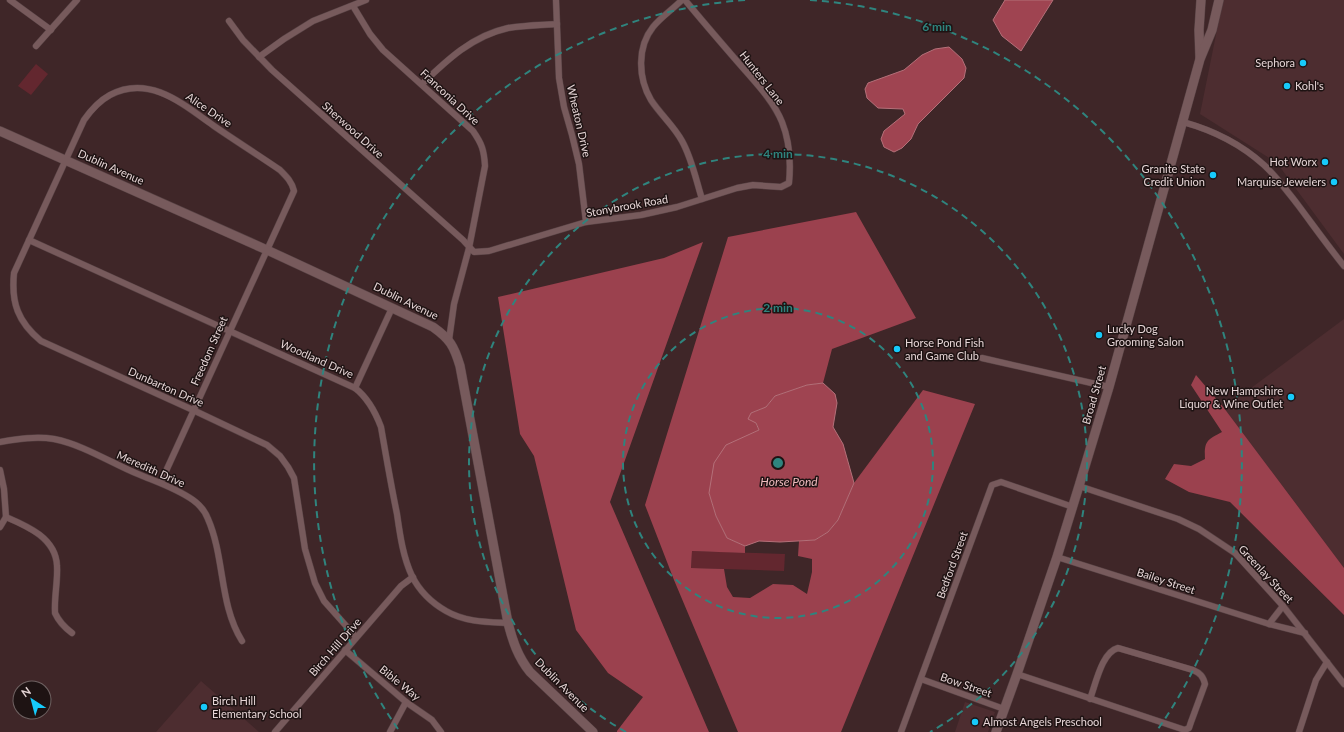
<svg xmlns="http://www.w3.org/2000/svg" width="1344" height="732" font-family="Lato,sans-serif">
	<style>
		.built { fill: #4d2d30 }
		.green { fill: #63272f }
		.forest { fill: #9b414e }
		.water { fill: #9f4451; stroke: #b47079 }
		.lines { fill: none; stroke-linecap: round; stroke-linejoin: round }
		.street-casing { stroke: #574244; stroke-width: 7 }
		.secondary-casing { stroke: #574244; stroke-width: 10 }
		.street { stroke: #775a5c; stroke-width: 6 }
		.secondary { stroke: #775a5c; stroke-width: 9 }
		.ring { fill: none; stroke: #2f847e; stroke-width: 2; stroke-dasharray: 7 5 }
		.poi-dot { fill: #16cafb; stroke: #1e1313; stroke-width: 1.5 }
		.labels { text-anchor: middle; stroke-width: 3; stroke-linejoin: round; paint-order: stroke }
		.poi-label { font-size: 11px; fill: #e6d5d6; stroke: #1e1313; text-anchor: end }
		.street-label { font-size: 11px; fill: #e6d5d6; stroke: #1e1313 }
		.water-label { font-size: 12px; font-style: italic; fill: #f0bcbf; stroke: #1e1313 }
		.centre { fill: #2f847e; stroke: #1e1313; stroke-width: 2 }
		.ring-label { font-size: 12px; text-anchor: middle; font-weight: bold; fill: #2f847e; stroke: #1e1313; stroke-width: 3; stroke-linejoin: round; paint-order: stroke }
	</style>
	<rect width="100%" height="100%" fill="#3f2628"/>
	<g class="built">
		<path d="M1223 0H1344V254L1277 163 1200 114Z"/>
		<path d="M1344 319V568L1224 408Z"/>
		<path d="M201 681 259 732H156Z"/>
		<path d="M965 702 995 712 988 732H955Z"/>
	</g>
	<g class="green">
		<path d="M36 64 48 74 31 95 18 86Z"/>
		<path d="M692 551 785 554 784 571 691 568Z"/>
	</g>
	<g class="forest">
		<path d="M856 212 916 318 832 349 823 383 807 385 775 396 766 407 751 413 759 430 745 437 709 493 716 516 727 538 745 546V553L692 551 691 568 724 569 727 587 733 597 750 598 773 584 793 585 807 594 812 572V559L798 556 799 541 815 540 828 532 838 520 854 483 923 390 975 404 841 732H738L674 580 645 505 728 237Z"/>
		<path d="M703 242 610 502 709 732H617V731L643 697 608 673 576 630 534 456 520 434 498 297 664 258Z"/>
		<path d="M1196 375 1224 408 1344 568V615L1230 502 1189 492 1165 479 1174 464 1191 466 1205 459C1204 441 1207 440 1222 432L1191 385Z"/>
	</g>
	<g class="water">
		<path d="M1005 0H1053L1021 51 1002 36 993 20Z"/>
		<path d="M949 47 962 59 966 68 964 78 918 124 911 139 902 148 894 152 884 147 881 139 884 131 905 114 903 109 878 108 867 98 865 89 868 83 904 70 922 55 935 49Z"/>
		<path d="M823 383 835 394 837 403 833 427 843 444 854 483 838 520 828 532 815 540 780 542 759 541 745 546 727 538 716 516 709 493 714 463 726 445 759 430 756 423 748 419 751 413 766 407 775 396 807 385Z"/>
	</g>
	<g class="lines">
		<defs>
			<g id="street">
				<path d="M10 0 51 30"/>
				<path d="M556 0 559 78 564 107 572 135 579 164 586 222"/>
				<path d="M682 0C673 9 661 17 653 27 637 47 638 78 651 100 660 114 674 126 682 141 692 159 696 180 702 199"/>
				<path d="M353 6 370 34 383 50 473 131C482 144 484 150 485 166L469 248 454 304 449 340"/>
				<path d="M229 21 243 40 272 70 463 240 474 252 489 251 586 222 641 215 677 207 737 188 753 185 781 187 789 183C791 162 790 142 782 122 774 102 757 84 743 68 723 45 704 23 685 0"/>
				<path d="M36 46 77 0"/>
				<path d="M259 57 284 39 313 21 366 0"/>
				<path d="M422 84C447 60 472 36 508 28 524 25 541 25 557 24"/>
				<path d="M1183 122C1212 130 1242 145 1264 165 1277 177 1287 191 1298 205 1313 225 1328 246 1344 266"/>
				<path d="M29 240 355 388C368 398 375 411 381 427 386 456 391 485 397 514 400 535 403 557 412 576 419 590 432 603 446 611 465 622 486 622 508 623"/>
				<path d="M982 358 1109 387"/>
				<path d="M355 388 392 308"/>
				<path d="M0 442C18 439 36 436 54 439 84 445 111 463 138 474 157 482 176 488 193 500 200 505 205 511 208 519 225 558 219 604 242 641"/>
				<path d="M0 470 4 489 6 517 0 527"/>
				<path d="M161 482 294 191C292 182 287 177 280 170 258 155 236 141 214 126 183 104 149 74 110 95 99 101 91 110 84 120L14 273C11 303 18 322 41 341L193 410 267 445 280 456 288 467 294 478 305 549 315 583 324 601 356 637"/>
				<path d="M1079 486 1178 519 1199 529 1235 553 1283 606 1344 684"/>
				<path d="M6 517C27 526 56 538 57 566 58 581 54 597 55 613 59 622 64 627 72 633"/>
				<path d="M1057 557 1269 624 1305 633"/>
				<path d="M1269 624 1283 606"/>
				<path d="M345 650 406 702 432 720 441 732"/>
				<path d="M1017 674 1185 730 1189 728 1191 722 1205 684C1203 676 1200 673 1193 670L1118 648C1102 652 1096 683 1090 699"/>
				<path d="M921 679 1004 709"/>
				<path d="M275 732 401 586 413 577"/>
				<path d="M390 732 406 702"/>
				<path d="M901 732 992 485 1001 482 1073 507"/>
				<path d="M1299 732 1316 680 1327 662"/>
			</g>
			<g id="secondary">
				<path d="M1200 58 1199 30 1201 0"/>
				<path d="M0 131 267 250 433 327C450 339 454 346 460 366L508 623C513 642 518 657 530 672L593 732"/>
				<path d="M996 732 1017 674 1057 557 1079 486 1109 387 1200 59 1212 30 1219 0"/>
			</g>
		</defs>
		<use href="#street" class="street-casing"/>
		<use href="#secondary" class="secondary-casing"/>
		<use href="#street" class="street"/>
		<use href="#secondary" class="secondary"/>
	</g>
	<g class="ring">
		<circle cx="778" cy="463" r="155"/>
		<path d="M626 732A309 309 0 1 1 930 732"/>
		<path d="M398 729A464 464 0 0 1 746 0M810 0A464 464 0 0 1 1158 729"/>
	</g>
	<g class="poi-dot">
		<circle cx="1303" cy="63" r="4"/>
		<circle cx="1287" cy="86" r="4"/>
		<circle cx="1325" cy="162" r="4"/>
		<circle cx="1213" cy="175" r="4"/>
		<circle cx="1334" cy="182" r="4"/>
		<circle cx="1099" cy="335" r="4"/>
		<circle cx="897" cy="349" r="4"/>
		<circle cx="1291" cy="397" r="4"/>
		<circle cx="204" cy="707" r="4"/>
		<circle cx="975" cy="722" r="4"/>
	</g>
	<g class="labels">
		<g class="poi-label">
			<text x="1295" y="67">Sephora</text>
			<text x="1295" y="90" text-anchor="start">Kohl's</text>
			<text x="1317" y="166">Hot Worx</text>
			<text x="1205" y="173">Granite State<tspan x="1205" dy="13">Credit Union</tspan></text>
			<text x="1326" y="186">Marquise Jewelers</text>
			<text x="1107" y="333" text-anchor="start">Lucky Dog<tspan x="1107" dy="13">Grooming Salon</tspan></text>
			<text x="905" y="347" text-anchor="start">Horse Pond Fish<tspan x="905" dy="13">and Game Club</tspan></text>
			<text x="1283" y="395">New Hampshire<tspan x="1283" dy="13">Liquor &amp; Wine Outlet</tspan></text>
			<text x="212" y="705" text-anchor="start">Birch Hill<tspan x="212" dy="13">Elementary School</tspan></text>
			<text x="983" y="726" text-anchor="start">Almost Angels Preschool</text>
		</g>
		<g class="street-label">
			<text transform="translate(762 78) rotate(52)" y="4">Hunters Lane</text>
			<text transform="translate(450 97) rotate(43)" y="4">Franconia Drive</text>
			<text transform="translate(209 110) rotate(34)" y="4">Alice Drive</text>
			<text transform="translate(579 121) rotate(77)" y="4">Wheaton Drive</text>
			<text transform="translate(353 130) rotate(42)" y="4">Sherwood Drive</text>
			<text transform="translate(111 167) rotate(24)" y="4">Dublin Avenue</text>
			<text transform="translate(627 206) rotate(-10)" y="4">Stonybrook Road</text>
			<text transform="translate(406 301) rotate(26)" y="4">Dublin Avenue</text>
			<text transform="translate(209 351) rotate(-66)" y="4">Freedom Street</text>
			<text transform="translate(317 359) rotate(24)" y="4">Woodland Drive</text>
			<text transform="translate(166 387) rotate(24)" y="4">Dunbarton Drive</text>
			<text transform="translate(1094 395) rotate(-74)" y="4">Broad Street</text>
			<text transform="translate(151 469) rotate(24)" y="4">Meredith Drive</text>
			<text transform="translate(952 565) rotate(-70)" y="4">Bedford Street</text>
			<text transform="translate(1266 574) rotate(47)" y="4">Greenlay Street</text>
			<text transform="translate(1166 581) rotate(18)" y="4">Bailey Street</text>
			<text transform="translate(335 647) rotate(-49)" y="4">Birch Hill Drive</text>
			<text transform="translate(400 683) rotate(39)" y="4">Bible Way</text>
			<text transform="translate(562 685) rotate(45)" y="4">Dublin Avenue</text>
			<text transform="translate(966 685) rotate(19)" y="4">Bow Street</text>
		</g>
		<g class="water-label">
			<text x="789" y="486">Horse Pond</text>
		</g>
	</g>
	<circle cx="778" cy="463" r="6" class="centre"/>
	<g class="ring-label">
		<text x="937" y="31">6 min</text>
		<text x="778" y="158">4 min</text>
		<text x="778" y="312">2 min</text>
	</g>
	<g transform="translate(32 700) rotate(324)"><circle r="19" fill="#1e1313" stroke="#6e6161"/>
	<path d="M0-3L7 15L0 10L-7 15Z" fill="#16cafb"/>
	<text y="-6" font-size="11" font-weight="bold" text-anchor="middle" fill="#e6d5d6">N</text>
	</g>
</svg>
